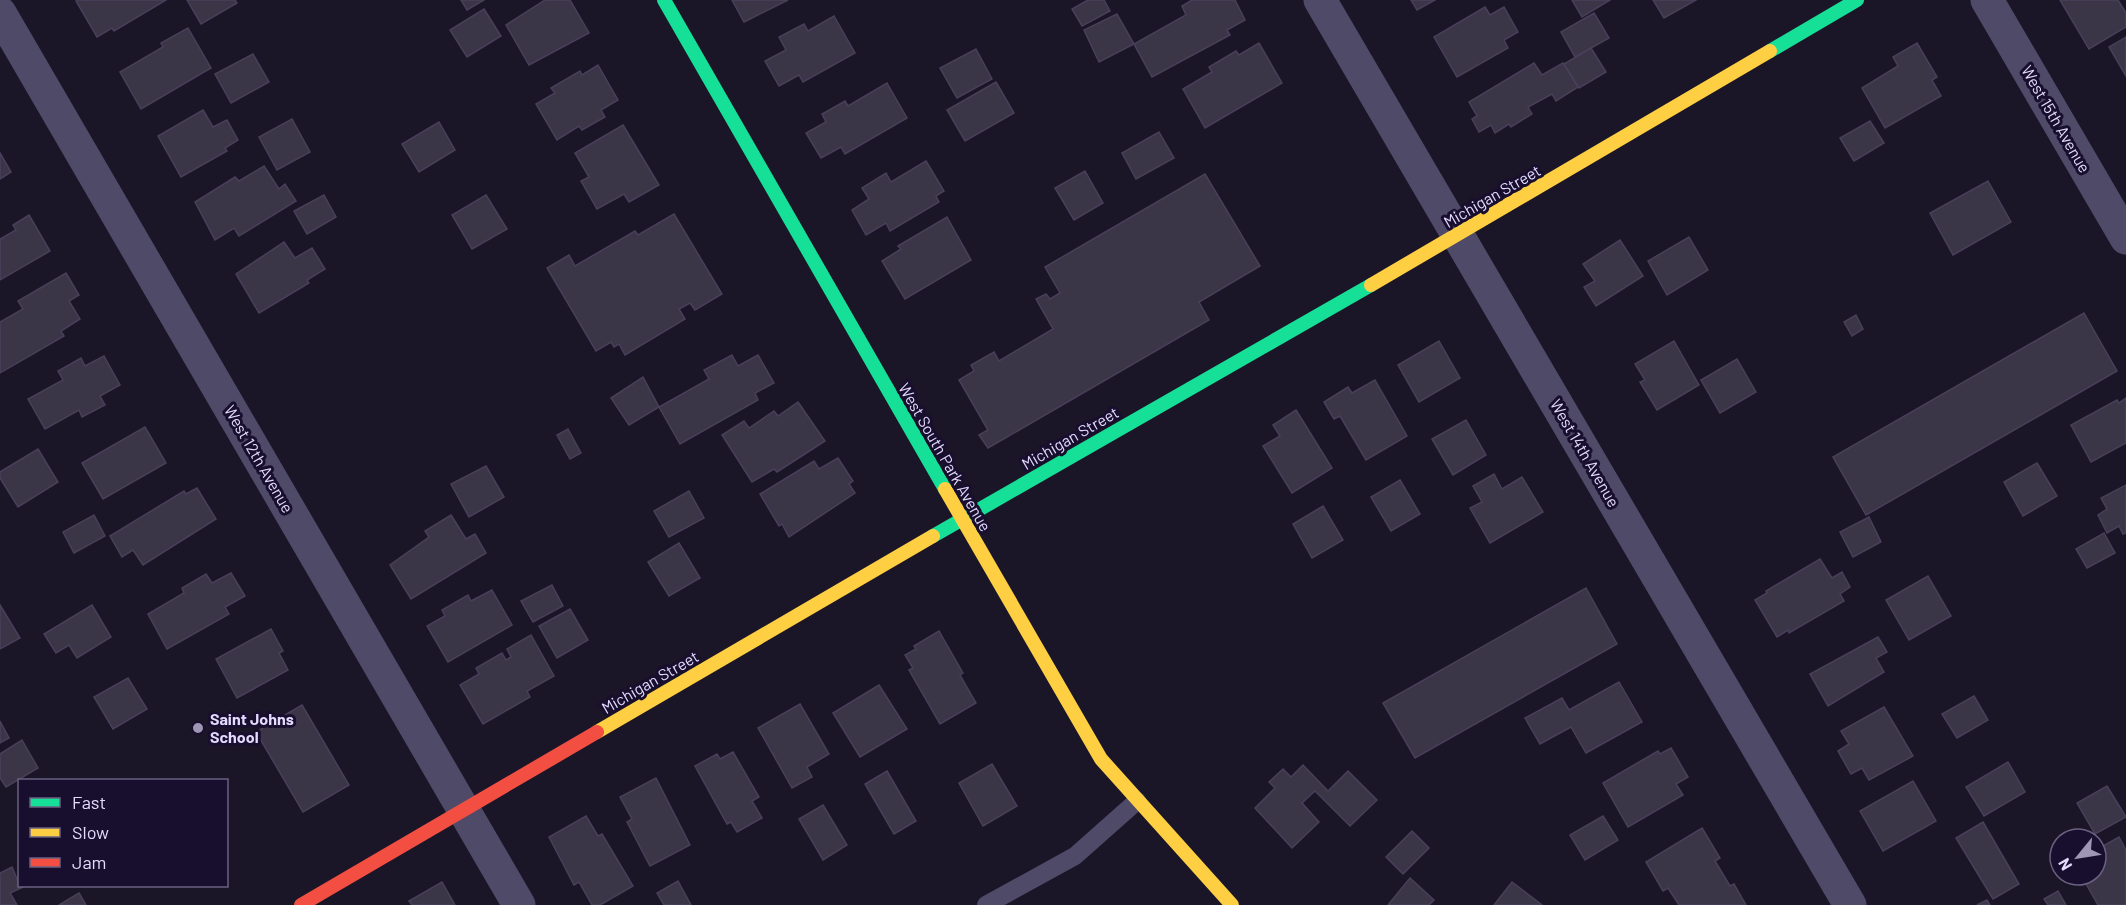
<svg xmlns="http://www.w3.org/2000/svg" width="2126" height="905" font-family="Barlow,sans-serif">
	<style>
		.building { fill: #3b3548; stroke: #48405a; stroke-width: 1.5 }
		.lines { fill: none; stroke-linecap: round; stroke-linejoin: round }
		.lane { stroke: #4f4a68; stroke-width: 18 }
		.street { stroke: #4f4a68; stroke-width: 33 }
		.fast { stroke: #16e098; stroke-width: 14 }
		.slow { stroke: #ffcf43; stroke-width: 14 }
		.jam { stroke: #f24e42; stroke-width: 14 }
		.poi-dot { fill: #9e97b3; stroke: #180f2e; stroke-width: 2 }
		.labels { text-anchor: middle; stroke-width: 6; stroke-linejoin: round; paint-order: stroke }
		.street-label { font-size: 16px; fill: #e4dcff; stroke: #180f2e }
		.poi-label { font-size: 16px; font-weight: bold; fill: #e4dcff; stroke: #180f2e; text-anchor: start }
	</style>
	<rect width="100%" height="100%" fill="#1b1627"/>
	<g class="building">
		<path d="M78 0H166L114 31 112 28 97 37 76 1Z"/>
		<path d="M187 0H235L237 3 201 24Z"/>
		<path d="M461 0H484L467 10Z"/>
		<path d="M545 0H570L589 33 529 65 506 25Z"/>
		<path d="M732 0H788L744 22Z"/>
		<path d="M1088 0H1104L1110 11 1082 26 1072 9Z"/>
		<path d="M1192 0H1235L1245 20 1227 30 1230 35 1152 77 1134 44 1186 15 1182 6Z"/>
		<path d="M1411 0H1435L1417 10Z"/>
		<path d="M1572 0H1610L1582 17Z"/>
		<path d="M1653 0H1696L1664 18Z"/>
		<path d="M2060 0H2118L2126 13V27L2089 49Z"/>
		<path d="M1485 7 1490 15 1504 7 1518 32 1504 40 1508 48 1457 77 1434 37Z"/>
		<path d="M484 9 501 36 467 57 450 30Z"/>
		<path d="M1594 13 1609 38 1575 57 1561 32Z"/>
		<path d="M1117 14 1134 44 1099 62 1084 30Z"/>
		<path d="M834 16 855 53 803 82 799 75 779 86 765 61 786 50 779 37 804 24 808 31Z"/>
		<path d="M188 28 211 68 141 109 120 72 163 47 161 43Z"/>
		<path d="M2126 37V76L2109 47Z"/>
		<path d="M1259 43 1282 83 1205 128 1183 89 1212 72 1209 67 1236 51 1239 55Z"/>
		<path d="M1917 43 1937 77 1932 80 1941 96 1885 128 1862 88 1898 66 1893 57Z"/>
		<path d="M1591 48 1606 72 1579 88 1564 64Z"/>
		<path d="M976 49 992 79 957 98 940 68Z"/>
		<path d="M253 54 269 82 231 103 215 74Z"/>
		<path d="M1534 63 1542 75 1563 63 1578 87 1556 101 1552 94 1528 107 1532 114 1511 127 1509 124 1495 133 1491 125 1479 132 1472 119 1477 116 1469 102Z"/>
		<path d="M598 65 618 100 601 110 605 117 582 130 579 126 557 140 536 104 555 93 551 88 580 71 582 75Z"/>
		<path d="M996 82 1014 113 965 141 947 110Z"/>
		<path d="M887 83 907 118 845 154 841 147 821 158 806 133 826 122 822 114 845 101 848 106Z"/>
		<path d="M203 110 213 127 227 120 238 140 225 148 227 151 181 177 158 136Z"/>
		<path d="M292 119 310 152 277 170 259 137Z"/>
		<path d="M1870 121 1884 143 1854 161 1840 138Z"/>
		<path d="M439 122 455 150 419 172 402 144Z"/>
		<path d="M623 125 659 185 629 202 624 194 597 209 581 181 589 177 575 153Z"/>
		<path d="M1159 132 1174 158 1136 179 1122 153Z"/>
		<path d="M0 153 11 172 0 179Z"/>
		<path d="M926 161 944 191 936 196 939 202 890 231 886 223 866 235 852 210 869 199 862 188 886 173 891 182Z"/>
		<path d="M264 166 279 189 285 184 296 201 239 236 234 228 215 240 195 202 235 177 239 181Z"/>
		<path d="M1085 171 1103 203 1074 220 1055 188Z"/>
		<path d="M1205 174 1260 266 1199 302 1209 320 988 448 979 435 988 430 959 380 974 371 971 365 994 352 999 361 1053 329 1036 299 1046 294 1050 299 1060 293 1045 267Z"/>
		<path d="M1988 181 2011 222 1953 255 1930 213Z"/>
		<path d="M324 195 336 217 307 234 294 211Z"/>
		<path d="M486 195 507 229 472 249 452 215Z"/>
		<path d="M674 214 722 294 695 310 690 303 679 309 685 319 625 355 619 344 614 347 611 342 596 351 547 268 569 255 575 266 635 231 638 235Z"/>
		<path d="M29 215 50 251 0 280V239L16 230 13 225Z"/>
		<path d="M947 217 971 260 905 299 882 261 901 249 898 246Z"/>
		<path d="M1689 237 1708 270 1667 295 1648 261Z"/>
		<path d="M1620 240 1643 276 1596 306 1584 287 1595 281 1583 264Z"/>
		<path d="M284 242 295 258 312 248 325 269 307 280 309 283 259 313 236 274Z"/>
		<path d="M66 273 79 295 69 301 80 319 61 331 64 336 0 373V322L23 309 18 301Z"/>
		<path d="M2084 313 2117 371 1866 515 1833 457Z"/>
		<path d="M1856 315 1863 329 1852 336 1844 322Z"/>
		<path d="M1439 341 1460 378 1419 402 1398 365Z"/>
		<path d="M1674 341 1699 385 1657 410 1640 382 1645 380 1635 364Z"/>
		<path d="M732 355 738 366 758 355 774 383 755 393 758 400 680 444 659 407 709 379 704 370Z"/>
		<path d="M104 356 120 385 100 396 105 405 82 417 79 410 45 429 28 399 63 380 58 371 81 358 85 366Z"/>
		<path d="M1737 359 1756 392 1720 413 1701 380Z"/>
		<path d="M643 377 659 407 629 425 611 398Z"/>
		<path d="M1375 380 1407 436 1366 460 1340 416 1334 419 1324 402 1348 387 1352 393Z"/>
		<path d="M2126 398V443L2091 462 2071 425 2117 400 2119 403Z"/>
		<path d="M798 402 825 441 777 472 774 469 752 482 722 435 744 421 749 428 774 411 778 416Z"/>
		<path d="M1296 410 1332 468 1292 493 1263 446 1280 436 1273 425Z"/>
		<path d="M1466 420 1486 455 1453 475 1432 439Z"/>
		<path d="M145 427 166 463 103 499 82 463Z"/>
		<path d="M568 429 581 453 570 459 557 435Z"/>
		<path d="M38 449 58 482 18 507 0 478V472Z"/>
		<path d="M838 458 853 481 849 484 855 493 789 537 782 524 779 526 760 494 814 461 819 469Z"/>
		<path d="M2037 463 2057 496 2023 516 2004 482Z"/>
		<path d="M486 466 504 497 469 517 451 484Z"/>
		<path d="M1494 474 1502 489 1522 477 1543 512 1490 543 1470 508 1482 502 1473 486Z"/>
		<path d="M1400 480 1420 514 1391 531 1371 497Z"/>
		<path d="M2126 485V533L2123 534 2119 526 2107 533 2098 515 2107 509 2101 498Z"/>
		<path d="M197 488 216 519 143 565 133 550 122 557 110 536 184 491 186 494Z"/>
		<path d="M689 491 704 518 669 537 654 511Z"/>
		<path d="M1323 506 1343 540 1312 558 1293 524Z"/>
		<path d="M94 515 105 536 74 553 63 532Z"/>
		<path d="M451 515 466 539 475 534 486 553 411 599 390 565 429 537 425 531Z"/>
		<path d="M1869 517 1881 542 1853 557 1840 532Z"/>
		<path d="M2104 533 2115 553 2087 568 2076 549Z"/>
		<path d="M679 543 700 578 669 596 648 562Z"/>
		<path d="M1820 559 1832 578 1842 572 1850 587 1840 594 1844 601 1789 633 1788 630 1777 637 1755 600 1767 593 1766 591Z"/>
		<path d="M231 573 245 596 225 607 229 614 167 649 148 614 184 593 182 588 206 574 212 583Z"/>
		<path d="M1928 576 1951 616 1909 640 1886 600Z"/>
		<path d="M552 585 563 606 533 622 521 601Z"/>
		<path d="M1586 588 1617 644 1415 758 1383 703Z"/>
		<path d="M492 590 512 625 448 662 427 626 445 616 442 610 468 595 471 601Z"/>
		<path d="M0 605 20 638 0 649Z"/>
		<path d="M92 605 111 637 77 658 69 645 56 653 44 634Z"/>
		<path d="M570 609 588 640 557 658 539 626Z"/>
		<path d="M271 629 283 651 279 653 288 670 237 698 216 659Z"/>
		<path d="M939 631 963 673 960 675 976 703 940 724 909 670 913 668 905 655 916 649 914 646Z"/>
		<path d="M531 635 554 676 527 691 530 697 483 724 460 685 479 674 476 668 502 653 506 660 511 657 507 649Z"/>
		<path d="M1878 637 1887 652 1876 658 1884 672 1828 706 1810 674Z"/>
		<path d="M128 678 147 709 113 729 94 697Z"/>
		<path d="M1619 682 1642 722 1586 753 1571 727 1540 744 1525 718 1562 698 1569 710Z"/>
		<path d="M879 685 907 729 860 757 833 713Z"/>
		<path d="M1974 696 1988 720 1957 738 1942 714Z"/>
		<path d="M800 704 829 754 807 767 812 777 792 788 758 728Z"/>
		<path d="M302 705 349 785 303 812 256 732Z"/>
		<path d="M1884 707 1913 756 1869 780 1862 768 1851 774 1838 751 1849 744 1841 731Z"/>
		<path d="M0 721 9 738 0 743Z"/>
		<path d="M22 740 38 768 6 787 0 778V754Z"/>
		<path d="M1671 748 1688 777 1676 784 1683 795 1628 827 1603 783 1658 751 1660 754Z"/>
		<path d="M733 752 759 797 752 801 762 818 737 832 731 822 727 824 695 766 717 754 720 759Z"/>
		<path d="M2008 762 2025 792 1984 816 1966 787Z"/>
		<path d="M992 764 1017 806 983 826 959 783Z"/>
		<path d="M1303 765 1328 791 1348 771 1377 800 1350 826 1315 791 1302 803 1319 822 1292 848 1255 808 1275 788 1269 782 1283 769 1291 777Z"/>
		<path d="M887 771 916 821 894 834 865 784Z"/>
		<path d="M656 778 690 845 650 866 627 822 632 819 620 797Z"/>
		<path d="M1913 781 1936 821 1883 851 1860 811Z"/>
		<path d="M2107 786 2126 817 2095 834 2077 803Z"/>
		<path d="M823 805 847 845 823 860 799 819Z"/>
		<path d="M586 816 598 836 602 834 633 886 600 905H592L579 882 574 885 549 837Z"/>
		<path d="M1603 816 1618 840 1585 860 1570 835Z"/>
		<path d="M1983 822 2019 884 1993 899 1956 838Z"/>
		<path d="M1702 828 1720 858 1715 861 1730 886 1734 884 1746 905H1679L1668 888 1663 891 1646 862Z"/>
		<path d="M1412 831 1429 848 1403 874 1386 857Z"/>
		<path d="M2119 837 2126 850V905H2098L2081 875H2096V850Z"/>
		<path d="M12 867 20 886 23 887 10 893 17 905H0V873Z"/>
		<path d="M1410 878 1434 900 1429 905H1388Z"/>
		<path d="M678 881 691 905H664L657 893Z"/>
		<path d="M442 882 455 905H412L409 901Z"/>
		<path d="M1512 882 1542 905H1494Z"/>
		<path d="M2058 891 2066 905H2048L2044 899Z"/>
		<path d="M79 893 86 905H59Z"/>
		<path d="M1987 900 1990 905H1977Z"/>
	</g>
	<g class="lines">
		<path class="lane" d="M986 905 1075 856 1137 801"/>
		<g class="street">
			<path d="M1320 0 1850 905"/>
			<path d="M1987 0 2126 238"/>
			<path d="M0 13 519 905"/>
		</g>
		<g class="fast">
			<path d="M664 0 945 489"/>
			<path d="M1770 51 1857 0"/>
			<path d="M933 536 1371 285"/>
		</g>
		<g class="slow">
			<path d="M1371 285 1770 51"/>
			<path d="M945 489 1101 759 1232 905"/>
			<path d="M597 732 933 536"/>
		</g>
		<path class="jam" d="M301 905 597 732"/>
	</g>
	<circle class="poi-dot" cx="198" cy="728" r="6"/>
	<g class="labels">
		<g class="street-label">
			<text transform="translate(2056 119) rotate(60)" y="6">West 15th Avenue</text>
			<text transform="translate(1492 196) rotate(-30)" y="6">Michigan Street</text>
			<text transform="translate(1070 438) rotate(-30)" y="6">Michigan Street</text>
			<text transform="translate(1585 453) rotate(60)" y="6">West 14th Avenue</text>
			<text transform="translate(945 457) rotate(60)" y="6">West South Park Avenue</text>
			<text transform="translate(259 459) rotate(60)" y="6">West 12th Avenue</text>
			<text transform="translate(650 682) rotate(-30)" y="6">Michigan Street</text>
		</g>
		<g class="poi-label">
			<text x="210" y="725">Saint Johns<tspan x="210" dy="18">School</tspan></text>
		</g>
	</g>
	<rect x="18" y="779" width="210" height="108" fill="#180f2e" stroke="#6a6182" stroke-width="1.5"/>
	<rect x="30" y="798" width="30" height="9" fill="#16e098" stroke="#6a6182" stroke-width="1.5"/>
	<text x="72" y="809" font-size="18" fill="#e4dcff">Fast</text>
	<rect x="30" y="828" width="30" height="9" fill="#ffcf43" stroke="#6a6182" stroke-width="1.5"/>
	<text x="72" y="839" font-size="18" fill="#e4dcff">Slow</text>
	<rect x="30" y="858" width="30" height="9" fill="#f24e42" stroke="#6a6182" stroke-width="1.5"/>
	<text x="72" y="869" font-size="18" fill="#e4dcff">Jam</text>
	<g transform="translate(2078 857) rotate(240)"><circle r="28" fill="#180f2e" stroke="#6a6182" stroke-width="1.5"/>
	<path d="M0-4.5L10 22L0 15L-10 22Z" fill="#9e97b3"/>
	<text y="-9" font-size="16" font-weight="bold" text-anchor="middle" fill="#e4dcff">N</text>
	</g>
</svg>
